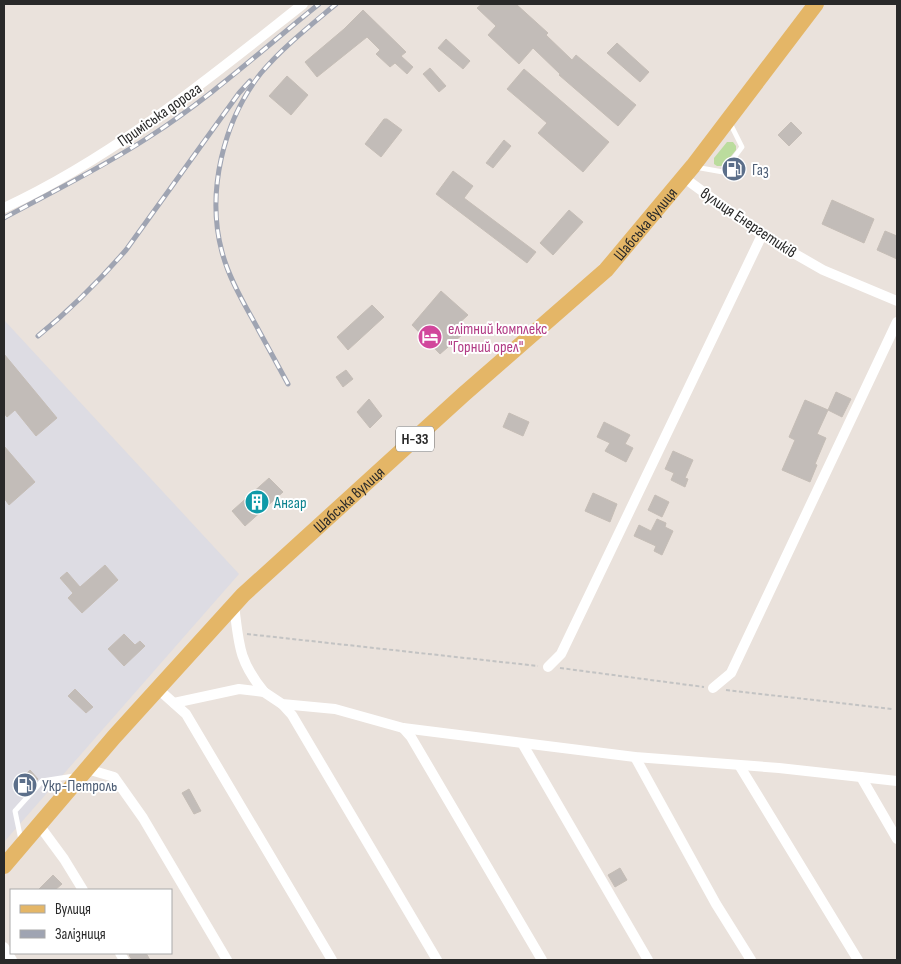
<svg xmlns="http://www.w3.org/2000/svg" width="901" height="964" font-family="'Sofia Sans Condensed',sans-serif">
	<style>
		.industrial { fill: #dddce3 }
		.green { fill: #bbdc9d }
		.building { fill: #c2bcb8; stroke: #c5bdb6 }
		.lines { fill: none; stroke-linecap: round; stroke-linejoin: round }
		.path { stroke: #c3c3c3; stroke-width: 2; stroke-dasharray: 4 2.5; stroke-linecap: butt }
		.lane { stroke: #fff; stroke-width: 5 }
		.street { stroke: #fff; stroke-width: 10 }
		.primary { stroke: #e4b667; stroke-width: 16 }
		.rail-casing { stroke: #9fa4b2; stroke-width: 5 }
		.rail { stroke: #fff; stroke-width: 3; stroke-dasharray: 9; stroke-linecap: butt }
		.labels { text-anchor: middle; stroke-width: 4; stroke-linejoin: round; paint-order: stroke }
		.shield { fill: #fff; stroke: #696969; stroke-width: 1 }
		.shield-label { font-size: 15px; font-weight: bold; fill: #292929 }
		.street-label { font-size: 16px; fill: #292929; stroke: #fff }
		.service-label { font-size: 16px; fill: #4e5e75; stroke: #fff; text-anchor: start }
		.hotel-label { font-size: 16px; fill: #b23c85; stroke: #fff; text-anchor: start }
		.culture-label { font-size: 16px; fill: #0d838f; stroke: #fff; text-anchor: start }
	</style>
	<rect width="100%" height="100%" fill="#eae2dc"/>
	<path class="industrial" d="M4 320 239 574 4 842Z"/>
	<path class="green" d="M727 142H733L736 146V150L723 166H717L714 164V158Z"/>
	<g class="building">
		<path d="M482 4H516L548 33 546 35 572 60 576 55 636 105 618 126 559 75 560 74 533 48 519 64 488 35 496 26 477 8Z"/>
		<path d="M363 10 406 52 401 56 413 67 407 74 395 63 390 67 376 54 380 50 367 37 317 77 305 62 344 29Z"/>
		<path d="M446 39 470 61 463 69 438 48Z"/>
		<path d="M617 43 649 72 640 82 607 53Z"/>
		<path d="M430 68 446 86 439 92 423 74Z"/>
		<path d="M524 69 609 142 583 172 538 133 547 123 507 89Z"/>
		<path d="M287 76 308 95 291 115 269 96Z"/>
		<path d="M384 119H387L402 130 381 157 365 144Z"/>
		<path d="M791 122 802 133 789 146 778 135Z"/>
		<path d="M504 140 511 146 493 168 486 163Z"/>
		<path d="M453 171 473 186 464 198 536 252 527 263 436 194Z"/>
		<path d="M832 200 874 219 864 243 822 224Z"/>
		<path d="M569 210 583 222 553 255 540 243Z"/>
		<path d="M885 231 897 236V259L877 250Z"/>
		<path d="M441 291 468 315 456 326 463 334 440 354 412 325Z"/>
		<path d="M372 305 384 317 348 350 337 337Z"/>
		<path d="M4 354 57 418 36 436 15 410 7 417 4 413Z"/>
		<path d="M346 370 353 379 343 387 336 377Z"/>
		<path d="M836 392 851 399 842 417 828 410Z"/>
		<path d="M369 399 382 416 370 428 357 412Z"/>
		<path d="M805 400 828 410 817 434 826 438 815 464 817 465 810 482 782 470 795 440 789 437Z"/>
		<path d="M509 413 529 422 523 436 503 427Z"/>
		<path d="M604 422 630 435 625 444 633 448 626 462 605 451 610 443 597 437Z"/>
		<path d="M4 446 35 482 9 505 4 498Z"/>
		<path d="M673 451 693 460 685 478 688 479 685 487 671 480 674 473 665 469Z"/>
		<path d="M269 478 283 492 245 526 232 511Z"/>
		<path d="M593 493 617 504 610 522 585 511Z"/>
		<path d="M655 495 669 502 662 517 648 510Z"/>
		<path d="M657 519 666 523 665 527 673 531 662 555 654 551 656 546 634 536 639 525 651 531Z"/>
		<path d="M105 565 118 580 82 613 68 598 73 593 60 578 67 572 80 587Z"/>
		<path d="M124 634 135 645 140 641 145 646 124 666 108 649Z"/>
		<path d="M75 689 93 707 86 713 68 696Z"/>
		<path d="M30 770 38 779 23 796 13 787Z"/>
		<path d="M189 789 201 811 194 814 182 793Z"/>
		<path d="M620 868 627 880 615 887 608 875Z"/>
		<path d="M53 875 62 884 55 890H38Z"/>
		<path d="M134 953H146L150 960H132L129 955Z"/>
	</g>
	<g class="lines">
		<g class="path">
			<path d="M247 634 538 666"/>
			<path d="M560 668 704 687"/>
			<path d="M726 690 892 709"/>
		</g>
		<g class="lane">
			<path d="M695 167 723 172 742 147 730 123"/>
			<path d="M21 840 15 811 42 781 74 776"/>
		</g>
		<g class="street">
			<path d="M683 177 762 235 823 270 897 301"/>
			<path d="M4 208C114 157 208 79 303 4"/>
			<path d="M234 605C239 644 238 660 264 692"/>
			<path d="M548 667 561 654 762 235"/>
			<path d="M713 688 731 673 897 322"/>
			<path d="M158 689 186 714 332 960"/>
			<path d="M174 703 239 689 264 692 282 704 335 709 403 728 635 757 779 768 897 781"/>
			<path d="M282 704 292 715 437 960"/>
			<path d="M403 728 411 737 542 960"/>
			<path d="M522 743 648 960"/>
			<path d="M635 757 716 904 751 960"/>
			<path d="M739 765 858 960"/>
			<path d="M87 769 114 777 143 818 227 960"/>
			<path d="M861 777 897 839"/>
			<path d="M39 825 64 859 83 890"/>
			<path d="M4 947 12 960"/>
			<path d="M120 953 124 960"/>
		</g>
		<path class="primary" id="s1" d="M4 866 114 737 243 595 464 394 606 270 693 166 816 4"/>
		<defs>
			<g id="rail">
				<path d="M4 218C52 192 103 167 149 137 210 98 263 49 319 4"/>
				<path d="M38 336C70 310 99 281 126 250L239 93 250 81"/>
				<path d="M288 384C276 362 264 340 252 318 240 297 228 275 222 252 206 193 223 121 261 73 283 47 311 25 336 4"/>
			</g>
		</defs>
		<use href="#rail" class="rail-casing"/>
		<use href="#rail" class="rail"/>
	</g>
	<defs>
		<symbol id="fuel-disc" viewBox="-11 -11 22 22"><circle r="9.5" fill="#5c6f8a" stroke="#fff"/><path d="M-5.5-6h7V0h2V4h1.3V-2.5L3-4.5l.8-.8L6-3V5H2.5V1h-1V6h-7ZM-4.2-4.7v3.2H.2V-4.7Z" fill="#fff"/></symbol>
		<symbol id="hotel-disc" viewBox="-11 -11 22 22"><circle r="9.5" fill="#d1479c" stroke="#fff"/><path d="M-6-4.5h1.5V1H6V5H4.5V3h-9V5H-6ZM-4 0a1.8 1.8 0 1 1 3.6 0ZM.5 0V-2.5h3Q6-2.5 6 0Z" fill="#fff"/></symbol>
		<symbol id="building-disc" viewBox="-11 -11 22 22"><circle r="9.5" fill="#0f9aa8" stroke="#fff"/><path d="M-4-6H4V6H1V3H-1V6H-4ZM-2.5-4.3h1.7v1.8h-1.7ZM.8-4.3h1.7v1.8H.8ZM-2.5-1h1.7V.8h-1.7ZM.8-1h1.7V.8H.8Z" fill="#fff"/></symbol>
	</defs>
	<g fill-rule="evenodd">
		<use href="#fuel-disc" x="720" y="155" width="28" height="28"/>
		<use href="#hotel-disc" x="416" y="323" width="28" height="28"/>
		<use href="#building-disc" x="243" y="488" width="28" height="28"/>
		<use href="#fuel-disc" x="11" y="771" width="28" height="28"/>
	</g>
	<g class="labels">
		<rect class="shield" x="396" y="426.5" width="38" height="25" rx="4"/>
		<g class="shield-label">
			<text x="415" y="444">Н-33</text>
		</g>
		<g class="street-label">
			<text transform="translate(159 114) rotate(-35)" y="6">Приміська дорога</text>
			<text transform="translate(749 222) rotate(34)" y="6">вулиця Енергетиків</text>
			<text dy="6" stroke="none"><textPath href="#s1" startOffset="909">Шабська вулиця</textPath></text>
			<text dy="6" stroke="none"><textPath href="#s1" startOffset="504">Шабська вулиця</textPath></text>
		</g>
		<g class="service-label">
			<text x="752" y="175">Газ</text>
			<text x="42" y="791">Укр-Петроль</text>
		</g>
		<g class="hotel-label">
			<text x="448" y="334">елітний комплекс<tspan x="448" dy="18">"Горний орел"</tspan></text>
		</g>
		<g class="culture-label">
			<text x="274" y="508">Ангар</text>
		</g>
	</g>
	<rect width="901" height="964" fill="none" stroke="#292929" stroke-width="10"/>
	<rect x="10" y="889" width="162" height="65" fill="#ffffff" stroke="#a9a9a9"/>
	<rect x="20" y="905" width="25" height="8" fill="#e4b667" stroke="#a9a9a9"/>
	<text x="55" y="914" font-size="15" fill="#292929">Вулиця</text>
	<rect x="20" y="930" width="25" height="8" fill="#9fa4b2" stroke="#a9a9a9"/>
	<text x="55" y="939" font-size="15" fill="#292929">Залізниця</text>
</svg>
